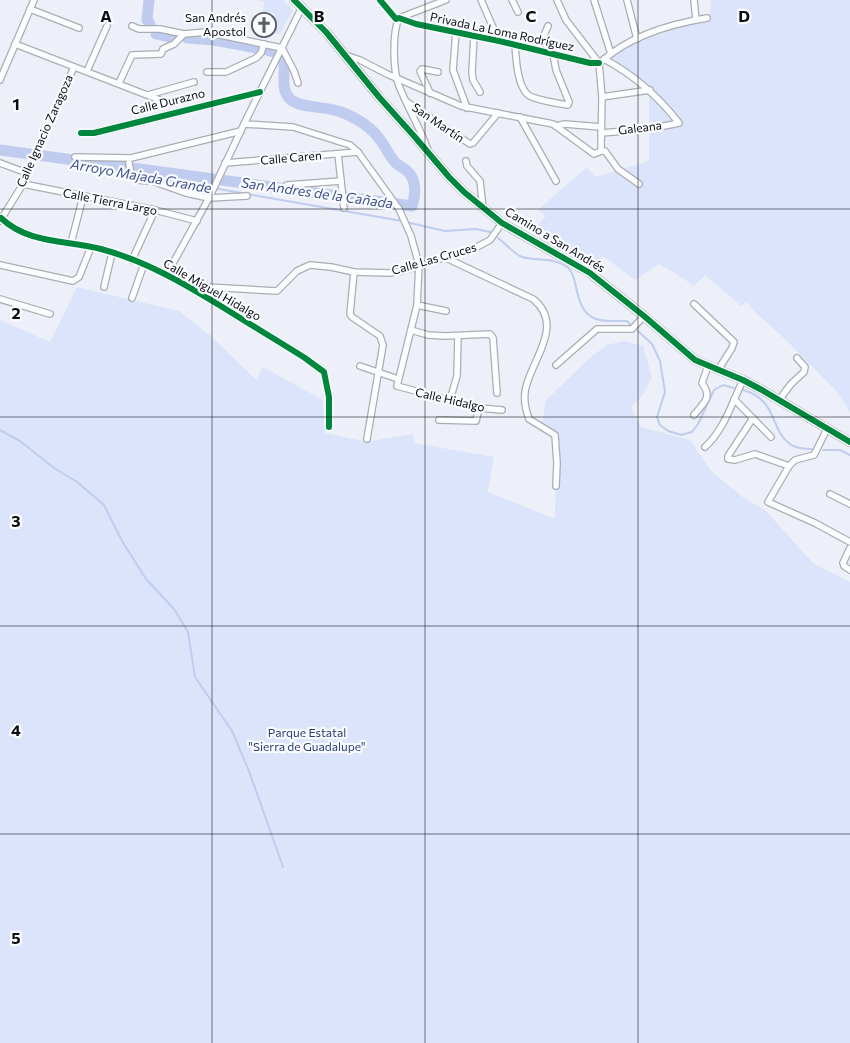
<svg xmlns="http://www.w3.org/2000/svg" width="850" height="1043" font-family="Commissioner,sans-serif">
	<style>
		.green { fill: #dbe4fb }
		.lines { fill: none; stroke-linecap: round; stroke-linejoin: round }
		.stream { stroke: #bfccef; stroke-width: 2 }
		.river { stroke: #bfccef; stroke-width: 11 }
		.street-casing { stroke: #abadb3; stroke-width: 8 }
		.secondary-casing { stroke: #abadb3; stroke-width: 10 }
		.street { stroke: #fcfdfe; stroke-width: 5.5 }
		.secondary { stroke: #f1f3f8; stroke-width: 8 }
		.cycleway-casing { stroke: #fafcff; stroke-width: 9 }
		.cycleway { stroke: #00873e; stroke-width: 6 }
		.grid { fill: none; stroke: #0b0d12; stroke-width: 1; stroke-opacity: 0.55 }
		.labels { text-anchor: middle; stroke-width: 4.5; stroke-linejoin: round; paint-order: stroke }
		.poi-label { font-size: 12px; fill: #0b0d12; stroke: #fafcff; text-anchor: end }
		.street-label { font-size: 12px; fill: #0b0d12; stroke: #fafcff }
		.park-label { font-size: 12px; fill: #2a3b74; stroke: #fafcff }
		.water-label { font-size: 14px; font-style: italic; fill: #3f528d; stroke: #fafcff }
		.grid-label { font-size: 16px; text-anchor: middle; font-weight: bold; fill: #0b0d12; stroke: #fafcff; stroke-width: 4.5; stroke-linejoin: round; paint-order: stroke }
	</style>
	<rect width="100%" height="100%" fill="#edf0f8"/>
	<g class="green">
		<path d="M255 0H283L293 10 280 34H273L275 13 263 12 264 2Z"/>
		<path d="M711 0H850V412L837 392 786 340 754 311 747 302 741 306 705 275 694 286C683 278 672 271 659 264L635 280 603 256 595 269 531 232 546 216 538 210 587 167 595 177 649 161V86L609 59 627 45 664 28 709 18Z"/>
		<path d="M77 287 179 311 212 337 256 380 263 367 323 400 325 433 358 440 371 441 413 434 414 443 494 457 488 492 555 519 556 442 552 432 542 423 546 400 592 356 607 345 624 341 643 346 652 377 642 396 631 407 641 427 690 440 711 471 741 496 765 510 813 563 850 582V1043H0V320L50 342Z"/>
	</g>
	<g class="lines">
		<g class="stream">
			<path d="M0 150 33 156"/>
			<path d="M37 156 129 173"/>
			<path d="M133 174 402 221"/>
			<path d="M406 222 445 231 476 229 490 232"/>
			<path d="M498 238C505 243 514 254 522 257 540 262 550 256 567 267 580 276 572 310 596 319 605 322 618 321 627 321L630 324"/>
			<path d="M638 331 652 344 660 361 665 392 657 417 660 425 668 431 681 435 692 432 698 424 714 390 723 385 734 388"/>
			<path d="M743 390C778 399 770 431 790 444 795 448 806 449 812 449"/>
			<path d="M0 430 20 441 54 468 77 482 104 505 122 541 146 579 174 609 188 632 195 677 232 731 249 771 283 867"/>
			<path d="M823 450H840L850 455"/>
		</g>
		<g class="river">
			<path d="M149 0 147 20 150 24"/>
			<path d="M156 34 174 38"/>
			<path d="M187 38 214 40 257 48"/>
			<path d="M267 50 274 52"/>
			<path d="M0 150 412 206C416 193 417 179 406 170 402 167 397 165 394 161 389 155 386 148 381 141 372 128 357 118 341 112 328 106 300 109 290 99 279 88 287 71 283 58"/>
		</g>
		<defs>
			<g id="street">
				<path d="M380 0 396 19 399 18 416 24 499 41 590 63H599"/>
				<path d="M481 0 499 41"/>
				<path d="M512 0 518 12"/>
				<path d="M557 0 566 20 599 63"/>
				<path d="M594 0 611 54"/>
				<path d="M627 0 637 39"/>
				<path d="M694 0 696 20"/>
				<path d="M30 9 79 28"/>
				<path d="M132 26 139 29H160L184 34 206 32 282 48 294 71 298 83"/>
				<path d="M456 31 453 70 467 108"/>
				<path d="M474 36 472 72 473 80 480 92"/>
				<path d="M15 44 165 102"/>
				<path d="M515 44C516 58 517 84 527 94 531 99 560 104 568 105L569 102 556 70 553 54"/>
				<path d="M538 50 548 26"/>
				<path d="M345 55 360 60 387 74 461 106 553 124 594 154 601 151"/>
				<path d="M602 61C630 36 670 24 707 18"/>
				<path d="M599 63 602 97 601 151"/>
				<path d="M87 71 107 26"/>
				<path d="M207 72H226L256 58 261 53 264 44"/>
				<path d="M0 80 34 0"/>
				<path d="M119 83 132 55 161 54 163 49 174 44 184 34"/>
				<path d="M430 93 420 71 422 69 438 72"/>
				<path d="M148 95 194 82"/>
				<path d="M602 97 650 90"/>
				<path d="M407 102 470 144 473 143 498 113"/>
				<path d="M520 117 556 181"/>
				<path d="M244 124 293 127 350 145 358 152 399 209 411 236 419 265 417 305 397 386 479 408 502 410"/>
				<path d="M556 126 565 124 601 127"/>
				<path d="M81 133H94L260 92"/>
				<path d="M601 133 649 129 679 123C658 96 634 75 604 59"/>
				<path d="M428 150C420 128 408 108 399 86 393 71 392 33 399 18L446 0"/>
				<path d="M601 151H605L618 169 639 184"/>
				<path d="M338 154 344 208"/>
				<path d="M75 157 131 158 241 131"/>
				<path d="M466 161 467 166 480 181 483 208"/>
				<path d="M0 163 27 173"/>
				<path d="M129 163 131 175 136 180 152 181 186 193 209 198 247 196"/>
				<path d="M225 163 358 152"/>
				<path d="M23 184 155 210 197 221"/>
				<path d="M287 185 341 181"/>
				<path d="M1 218C28 244 67 240 101 249 146 261 185 284 224 308 251 325 278 341 305 358L324 372 329 397V427"/>
				<path d="M0 221 23 184 74 67"/>
				<path d="M71 243 83 197"/>
				<path d="M444 257 533 299C567 326 528 364 525 392 524 400 526 411 529 419L555 435 557 463 556 486"/>
				<path d="M132 260 155 210"/>
				<path d="M0 265 73 281 79 277 91 247"/>
				<path d="M354 272 350 314 352 317 380 336 383 345 367 439"/>
				<path d="M167 274 209 198 244 124 302 7"/>
				<path d="M189 286 277 291 297 271 310 265 331 267 354 272 389 273 402 271 475 248 490 240 502 223"/>
				<path d="M104 287 112 253"/>
				<path d="M132 298 144 264"/>
				<path d="M0 299 50 314"/>
				<path d="M694 304 734 342 732 348 718 370"/>
				<path d="M417 305 446 311"/>
				<path d="M411 330 428 335 445 336 490 334 493 338 497 393"/>
				<path d="M556 365 597 329H632L644 316"/>
				<path d="M360 366 398 379"/>
				<path d="M734 399 771 437"/>
				<path d="M450 400 457 376 458 336"/>
				<path d="M779 400 791 384 804 372 805 367 797 358"/>
				<path d="M694 415C704 402 713 398 702 383L708 366"/>
				<path d="M753 418 728 456V459L735 460 755 454 789 466"/>
				<path d="M439 420 476 421 479 408"/>
				<path d="M827 429 814 455 795 460 789 466 768 502 815 523 850 542"/>
				<path d="M705 447C724 430 732 403 743 380"/>
				<path d="M830 494 850 504"/>
				<path d="M850 548 843 563 844 566 850 570"/>
			</g>
			<path id="secondary" d="M294 0 326 32 379 97 414 136 449 177 464 192 502 223 590 273 644 316 695 360 743 380 762 390 850 442"/>
		</defs>
		<use href="#street" class="street-casing"/>
		<use href="#secondary" class="secondary-casing"/>
		<use href="#street" class="street"/>
		<use href="#secondary" class="secondary"/>
		<defs>
			<g id="cycleway">
				<path d="M294 0 326 32 379 97 414 136 449 177 464 192 502 223 590 273 644 316 695 360 743 380 762 390 850 442"/>
				<path d="M380 0 396 19 399 18 416 24 499 41 590 63H599"/>
				<path d="M81 133H94L260 92"/>
				<path d="M1 218C28 244 67 240 101 249 146 261 185 284 224 308 251 325 278 341 305 358L324 372 329 397V427"/>
			</g>
		</defs>
		<use href="#cycleway" class="cycleway-casing"/>
		<use href="#cycleway" class="cycleway"/>
	</g>
	<path class="grid" d="M212 0V1043M425 0V1043M638 0V1043M0 209H850M0 417H850M0 626H850M0 834H850"/>
	<defs>
		<symbol id="church-ring" viewBox="-11 -11 22 22"><circle r="9.5" fill="#fafcff" stroke="#5a5c62" stroke-width="1.5"/><path d="M-1.2-6h2.4v3.5h3.3v2.4h-3.3V6h-2.4V-.1h-3.3v-2.4h3.3Z" fill="#5a5c62"/></symbol>
	</defs>
	<g fill-rule="evenodd">
		<use href="#church-ring" x="250" y="11" width="28" height="28"/>
	</g>
	<g class="labels">
		<g class="poi-label">
			<text x="246" y="22">San Andrés<tspan x="246" dy="14">Apostol</tspan></text>
		</g>
		<g class="street-label">
			<text transform="translate(502 32) rotate(12)" y="4">Privada La Loma Rodríguez</text>
			<text transform="translate(168 102) rotate(-14)" y="4">Calle Durazno</text>
			<text transform="translate(438 123) rotate(34)" y="4">San Martín</text>
			<text transform="translate(640 128) rotate(-7)" y="4">Galeana</text>
			<text transform="translate(45 131) rotate(-66)" y="4">Calle Ignacio Zaragoza</text>
			<text transform="translate(291 158) rotate(-5)" y="4">Calle Caren</text>
			<text transform="translate(110 202) rotate(11)" y="4">Calle Tierra Largo</text>
			<text transform="translate(555 240) rotate(31)" y="4">Camino a San Andrés</text>
			<text transform="translate(434 259) rotate(-16)" y="4">Calle Las Cruces</text>
			<text transform="translate(212 290) rotate(30)" y="4">Calle Miguel Hidalgo</text>
			<text transform="translate(450 400) rotate(13)" y="4">Calle Hidalgo</text>
		</g>
		<g class="park-label">
			<text x="307" y="737">Parque Estatal<tspan x="307" dy="14">"Sierra de Guadalupe"</tspan></text>
		</g>
		<g class="water-label">
			<text transform="translate(141 176) rotate(10)" y="5">Arroyo Majada Grande</text>
			<text transform="translate(317 193) rotate(8)" y="5">San Andres de la Cañada</text>
		</g>
	</g>
	<g class="grid-label">
		<text x="106" y="22">A</text>
		<text x="319" y="22">B</text>
		<text x="531" y="22">C</text>
		<text x="744" y="22">D</text>
		<text x="16" y="110">1</text>
		<text x="16" y="319">2</text>
		<text x="16" y="527">3</text>
		<text x="16" y="736">4</text>
		<text x="16" y="944">5</text>
	</g>
</svg>
